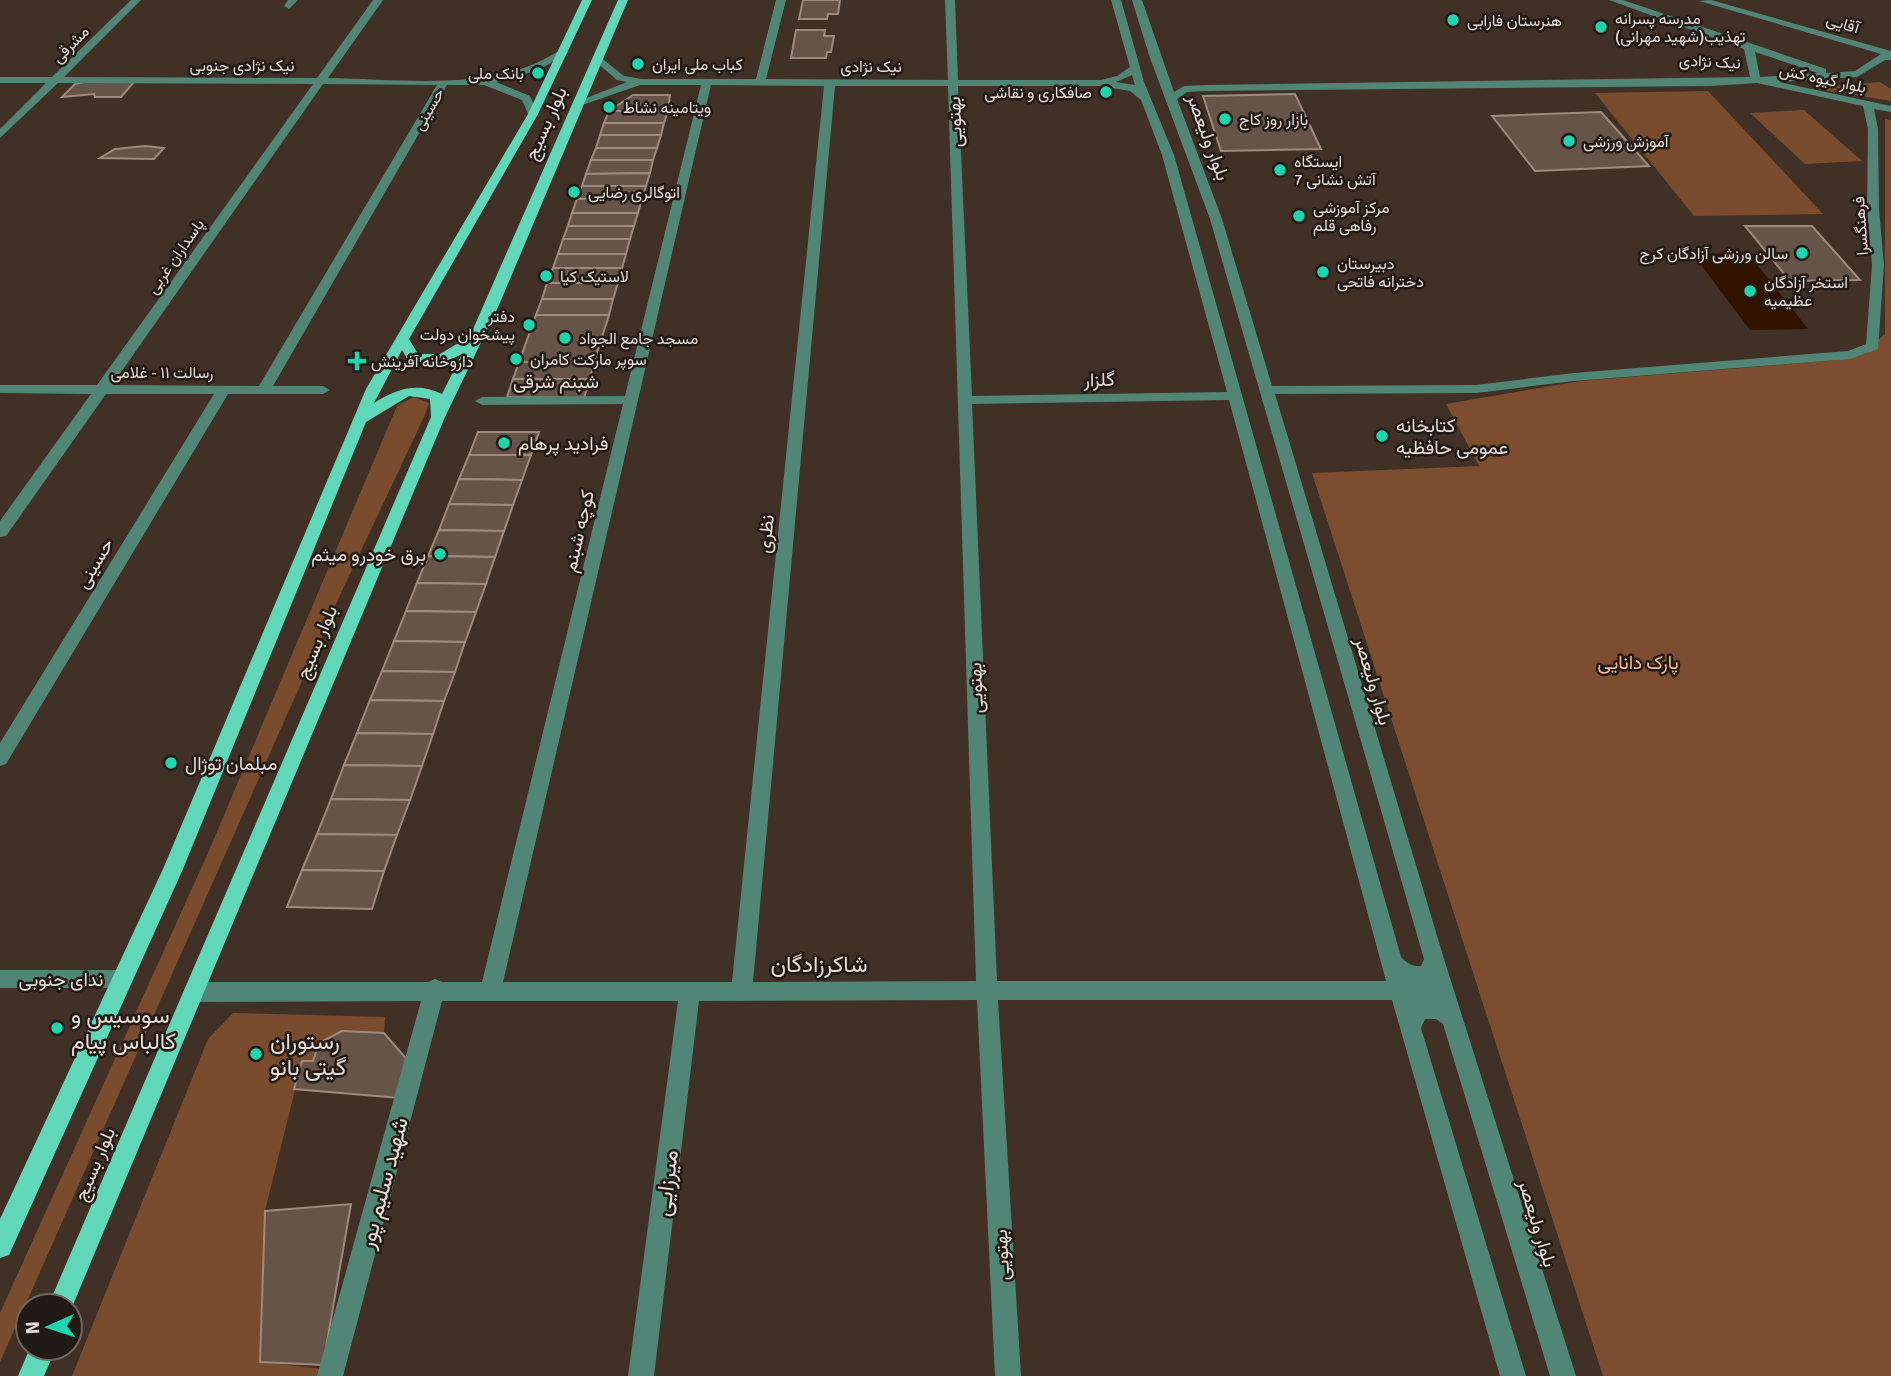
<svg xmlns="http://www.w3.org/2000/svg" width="1891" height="1376" font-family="Signika,Vazirmatn,sans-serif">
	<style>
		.green { fill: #794c2e }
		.forest { fill: #7c4e2f }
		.water { fill: #321300 }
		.building { fill: #665448; stroke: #9e8a7e; stroke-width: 2 }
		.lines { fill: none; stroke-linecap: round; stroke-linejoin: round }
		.minor { fill: #518677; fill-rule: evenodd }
		.major { fill: #61d7b9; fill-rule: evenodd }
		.poi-dot { fill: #1ed5b0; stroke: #221a15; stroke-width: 2.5 }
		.labels { text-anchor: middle; stroke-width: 5; stroke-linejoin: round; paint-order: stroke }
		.far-poi-label { font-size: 16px; fill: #e7dcd5; stroke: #221a15; text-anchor: start }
		.far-street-label { font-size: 16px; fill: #e7dcd5; stroke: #221a15 }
		.street-label { font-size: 19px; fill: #e7dcd5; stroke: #221a15 }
		.poi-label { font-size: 19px; fill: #e7dcd5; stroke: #221a15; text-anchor: start }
		.park-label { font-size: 19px; fill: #f6bb95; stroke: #221a15 }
		.near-street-label { font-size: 23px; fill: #e7dcd5; stroke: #221a15 }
		.near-poi-label { font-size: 23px; fill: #e7dcd5; stroke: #221a15; text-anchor: start }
	</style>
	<rect width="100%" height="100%" fill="#413025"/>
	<g class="green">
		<path d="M1880 82 1891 89V101L1811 88Z"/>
		<path d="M1708 91 1823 214 1694 216 1595 93Z"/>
		<path d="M1804 110 1862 161 1805 164 1750 113Z"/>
		<path d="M414 397 429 403 424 417 342 591 0 1362V1313L208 853 397 406Z"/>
		<path d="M233 1013 385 1017 384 1033 342 1031 320 1043 313 1061 302 1062 265 1211 260 1362 332 1370 330 1376H72L208 1039Z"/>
	</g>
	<path class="forest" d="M1885 119 1891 120V1376H1603L1312 473 1479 466 1446 404 1580 381 1837 360 1865 351 1885 334Z"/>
	<path class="water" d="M1748 253 1808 329 1750 330 1693 254Z"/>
	<g class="building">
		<path d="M803 0H840L838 14H828L827 19H799Z"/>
		<path d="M796 30H825L824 36H834L831 52H827L826 58H791Z"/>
		<path d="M84 82H134L121 97H95L94 94 62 97 75 84Z"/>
		<path d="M1295 94 1321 149 1221 151 1203 96Z"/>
		<path d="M633 95H670L668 111H609Z"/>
		<path d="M609 111H668L664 123H604Z"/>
		<path d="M1601 112 1649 166 1535 171 1492 116Z"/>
		<path d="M604 123H664L661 135H600Z"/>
		<path d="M600 135H661L657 148H596Z"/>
		<path d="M145 146 164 148 154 159 100 158 115 149Z"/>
		<path d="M596 148H657L653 160H591Z"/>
		<path d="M591 160H653L650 173 586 174Z"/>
		<path d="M650 173 646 186H582L586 174Z"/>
		<path d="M582 186H646L642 198 577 199Z"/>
		<path d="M642 198 638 213H572L577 199Z"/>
		<path d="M572 213H638L634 226H568Z"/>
		<path d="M568 226H634L630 239H563Z"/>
		<path d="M1745 226H1812L1860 280 1790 281Z"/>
		<path d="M563 239H630L626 254H558Z"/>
		<path d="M558 254H626L622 268H553Z"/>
		<path d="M553 268H622L618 283H547Z"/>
		<path d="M547 283H618L613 299H542Z"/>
		<path d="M542 299H613L609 315H536Z"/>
		<path d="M536 315H609L594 362H519Z"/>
		<path d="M519 362H594L590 379H513Z"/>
		<path d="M513 379H590L584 398 507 397Z"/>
		<path d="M478 432H539L531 455H469Z"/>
		<path d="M469 455H531L522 480 459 479Z"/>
		<path d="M459 479 522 480 513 505 449 504Z"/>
		<path d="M449 504 513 505 504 531 439 530Z"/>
		<path d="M439 530 504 531 495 557 428 556Z"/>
		<path d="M428 556 495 557 486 584 417 583Z"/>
		<path d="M417 583 486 584 476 612 406 611Z"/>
		<path d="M406 611 476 612 465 642 394 641Z"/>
		<path d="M394 641 465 642 455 672 382 671Z"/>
		<path d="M382 671 455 672 444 701 370 700Z"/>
		<path d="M370 700 444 701 433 734 357 733Z"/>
		<path d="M357 733 433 734 422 766 344 765Z"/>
		<path d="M344 765 422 766 410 800 331 799Z"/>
		<path d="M331 799 410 800 397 835 317 834Z"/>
		<path d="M317 834 397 835 384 871 302 870Z"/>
		<path d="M302 870 384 871 372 909 287 907Z"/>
		<path d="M342 1031 384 1033 410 1063 399 1098 294 1089 302 1061H313L319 1043Z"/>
		<path d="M351 1204 323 1365 260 1362 265 1211Z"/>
	</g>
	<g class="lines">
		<g class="minor">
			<path d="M131 0H141L64 77 317 78 373 0H383L328 78C402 79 497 93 560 50L569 52 539 70 496 82 530 96 538 114 537 116H529L522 100 484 85H447L273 386H323L330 390 323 394H228L6 764 0 766V743L214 394H106L6 536 0 537V521L91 394 0 393V385H97L313 84 58 83 0 138V129L46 83H0V77H52ZM323 84 437 85 259 386 112 385Z"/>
			<path d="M288 0H298L289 9 284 6Z"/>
			<path d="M776 0H786L766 79 948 80 945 0H955L958 80H1101L1117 76 1130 67 1111 0H1121L1144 82 1174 155 1401 957C1407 963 1412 967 1421 966L1424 959 1210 219 1149 55 1132 0H1142L1174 92 1184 86 1206 85 1750 77 1744 49 1609 0H1623L1826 69V73L1855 71 1881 54 1699 1 1711 0 1891 51V60H1885L1857 77 1779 82 1891 106V112L1874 109 1878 129 1879 209 1884 265 1878 349 1850 359 1574 381 1476 393 1275 394 1444 959 1576 1376H1550L1443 1024 1436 1019H1425L1421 1028 1526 1376H1500L1392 1000H998L1021 1376H995L977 1000 699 1001 654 1376H628L678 1001H442L343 1376H317L421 1001 194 1002 187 999 183 992 187 985 194 982H428L435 979 442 982H482L623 404 482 405 475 401 482 397 625 396 701 85H640L585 104 576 102 627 82 617 80 596 62V58L600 57 624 76 642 79H756ZM1755 52 1818 73H1819L1760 77ZM1132 75 1135 85 1116 82ZM1757 83 1863 106 1868 129 1867 209 1872 265 1866 344 1848 351 1574 373 1476 385 1272 386 1222 219 1177 99 1187 92 1206 91 1710 86ZM711 85 824 86 732 982H503ZM835 86H948L976 981 753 982ZM958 86H1101L1130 91 1141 100 1162 155 1227 392 972 396ZM1229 400 1386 981H997L972 404Z"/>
			<path d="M0 970H122L129 972 132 979 129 986 122 988H0Z"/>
		</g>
		<g class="major">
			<path d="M582 0H592L538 114 409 339 418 354H440L470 336 618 0H628L499 305 445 417 70 1312V1306H48L431 417 430 399 409 396 366 422 183 869 9 1255 0 1258V1219L163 869 366 389 528 114ZM402 350 408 360C427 364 444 364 462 354L442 394C417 382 396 389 374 403Z"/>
			<path d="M30 1348H56L44 1376H18Z"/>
		</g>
	</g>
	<g class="poi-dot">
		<circle cx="1453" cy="20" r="7"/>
		<circle cx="1601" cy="27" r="7"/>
		<circle cx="638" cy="64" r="7"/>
		<circle cx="538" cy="73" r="7"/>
		<circle cx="1106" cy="92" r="7"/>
		<circle cx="609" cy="107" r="7"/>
		<circle cx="1225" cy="119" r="7"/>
		<circle cx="1569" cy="141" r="7"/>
		<circle cx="1280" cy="170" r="7"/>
		<circle cx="574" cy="192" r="7"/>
		<circle cx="1299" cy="216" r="7"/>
		<circle cx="1802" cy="253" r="7"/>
		<circle cx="1323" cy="272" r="7"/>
		<circle cx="546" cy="276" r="7"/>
		<circle cx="1750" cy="291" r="7"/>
		<circle cx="529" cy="325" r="7"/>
		<circle cx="565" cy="338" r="7"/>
		<circle cx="516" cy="359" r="7"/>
		<path d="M353.5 350.5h7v7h7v7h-7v7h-7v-7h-7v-7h7z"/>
		<circle cx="1382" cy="436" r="7"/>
		<circle cx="504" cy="443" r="7"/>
		<circle cx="440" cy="554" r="7"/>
		<circle cx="171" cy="763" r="7"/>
		<circle cx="57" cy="1028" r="7"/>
		<circle cx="256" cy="1054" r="7"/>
	</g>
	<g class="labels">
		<g class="far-poi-label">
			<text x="1615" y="24">مدرسه پسرانه<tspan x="1615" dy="18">تهذیب(شهید مهرانی)</tspan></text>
			<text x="1467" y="26">هنرستان فارابی</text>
			<text x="652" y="70">کباب ملی ایران</text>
			<text x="524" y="79" text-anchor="end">بانک ملی</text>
			<text x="1092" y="98" text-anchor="end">صافکاری و نقاشی</text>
			<text x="623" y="113">ویتامینه نشاط</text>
			<text x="1239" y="125">بازار روز کاج</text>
			<text x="1583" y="147">آموزش ورزشی</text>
			<text x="1294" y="167">ایستگاه<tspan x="1294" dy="18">آتش نشانی 7</tspan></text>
			<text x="588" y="198">اتوگالری رضایی</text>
			<text x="1313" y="213">مرکز آموزشی<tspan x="1313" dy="18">رفاهی قلم</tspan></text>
			<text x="1788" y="259" text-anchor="end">سالن ورزشی آزادگان کرج</text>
			<text x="1337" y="269">دبیرستان<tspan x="1337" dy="18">دخترانه فاتحی</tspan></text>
			<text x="560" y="282">لاستیک کیا</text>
			<text x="1764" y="288">استخر آزادگان<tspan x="1764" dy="18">عظیمیه</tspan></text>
			<text x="515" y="322" text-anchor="end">دفتر<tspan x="515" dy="18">پیشخوان دولت</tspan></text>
			<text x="579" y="344">مسجد جامع الجواد</text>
			<text x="530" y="365">سوپر مارکت کامران</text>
			<text x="371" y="367">داروخانه آفرینش</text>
		</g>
		<g class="far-street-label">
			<text transform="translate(1843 23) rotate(17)" y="6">آقایی</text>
			<text transform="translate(70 44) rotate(-45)" y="6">مشرقی</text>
			<text transform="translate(1710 61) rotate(3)" y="6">نیک نژادی</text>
			<text x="242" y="71">نیک نژادی جنوبی</text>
			<text x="871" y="72">نیک نژادی</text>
			<text transform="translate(1823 78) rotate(12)" y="6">بلوار گیوه کش</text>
			<text transform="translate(428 109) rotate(-60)" y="6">حسینی</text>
			<text transform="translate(1860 226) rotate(-94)" y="6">فرهنگسرا</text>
			<text transform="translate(175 256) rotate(-55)" y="6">پاسداران غربی</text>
			<text x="162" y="378">رسالت ۱۱ - غلامی</text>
		</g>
		<g class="street-label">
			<text transform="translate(954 122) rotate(-92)" y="7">بهتویی</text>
			<text transform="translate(545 123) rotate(-66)" y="7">بلوار بسیج</text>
			<text transform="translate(1209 137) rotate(70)" y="7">بلوار ولیعصر</text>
			<text transform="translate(1099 379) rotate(-1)" y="7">گلزار</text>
			<text x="556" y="388">شبنم شرقی</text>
			<text transform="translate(578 531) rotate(-77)" y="7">کوچه شبنم</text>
			<text transform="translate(765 534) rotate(-84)" y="7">نظری</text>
			<text transform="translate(94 563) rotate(-59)" y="7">حسینی</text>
			<text transform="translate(316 642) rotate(-67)" y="7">بلوار بسیج</text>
			<text transform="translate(1374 681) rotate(74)" y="7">بلوار ولیعصر</text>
			<text transform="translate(975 688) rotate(-92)" y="7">بهتویی</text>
			<text x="61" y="986">ندای جنوبی</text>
			<text transform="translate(94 1164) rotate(-67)" y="7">بلوار بسیج</text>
			<text transform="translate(1538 1223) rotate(73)" y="7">بلوار ولیعصر</text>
			<text transform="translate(1001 1255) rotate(-93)" y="7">بهتویی</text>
		</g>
		<g class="poi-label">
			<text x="1396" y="432">کتابخانه<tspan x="1396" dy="22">عمومی حافظیه</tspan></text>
			<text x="518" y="450">فرادید پرهام</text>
			<text x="426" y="561" text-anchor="end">برق خودرو میثم</text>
			<text x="185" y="770">مبلمان توژال</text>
		</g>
		<g class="park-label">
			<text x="1638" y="669">پارک دانایی</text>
		</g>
		<g class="near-street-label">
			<text x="819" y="972">شاکرزادگان</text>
			<text transform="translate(383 1183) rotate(-75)" y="8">شهید سلیم پور</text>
			<text transform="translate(666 1183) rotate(-83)" y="8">میرزایی</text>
		</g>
		<g class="near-poi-label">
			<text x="71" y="1023">سوسیس و<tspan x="71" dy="26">کالباس پیام</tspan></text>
			<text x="270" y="1049">رستوران<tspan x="270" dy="26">گیتی بانو</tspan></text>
		</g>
	</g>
	<g transform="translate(49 1327) rotate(267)"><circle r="33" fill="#221a15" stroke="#716862" stroke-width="2"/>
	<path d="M0-5L12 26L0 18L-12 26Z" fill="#1ed5b0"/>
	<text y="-10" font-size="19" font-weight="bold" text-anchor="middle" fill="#e7dcd5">N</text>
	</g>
</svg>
